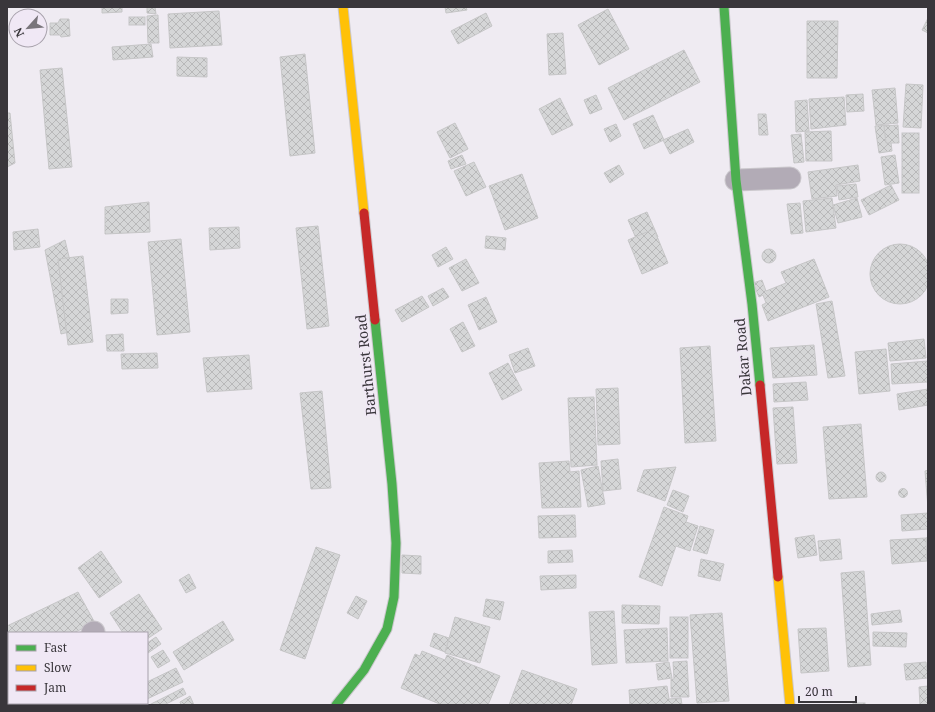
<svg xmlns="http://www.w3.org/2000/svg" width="935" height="712" font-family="'Noto Serif',serif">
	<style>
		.building { fill: url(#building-cross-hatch); stroke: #c6c6c7 }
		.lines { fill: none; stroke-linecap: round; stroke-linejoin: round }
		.street-casing { stroke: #cbc8cd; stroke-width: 23 }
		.fast-casing { stroke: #cbc8cd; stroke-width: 11 }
		.slow-casing { stroke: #cbc8cd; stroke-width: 11 }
		.jam-casing { stroke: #cbc8cd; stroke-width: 11 }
		.street { stroke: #b2abb6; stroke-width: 21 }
		.fast { stroke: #4caf50; stroke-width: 9 }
		.slow { stroke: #ffc107; stroke-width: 9 }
		.jam { stroke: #c62828; stroke-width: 9 }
		.labels { text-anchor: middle; stroke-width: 3; stroke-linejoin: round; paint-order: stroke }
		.street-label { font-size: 14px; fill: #39363b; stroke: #f0e8f5 }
	</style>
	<defs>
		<pattern id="building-cross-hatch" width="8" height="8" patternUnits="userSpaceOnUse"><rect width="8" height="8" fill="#d5d6d7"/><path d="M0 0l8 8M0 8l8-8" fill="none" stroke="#b8b8b9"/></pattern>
	</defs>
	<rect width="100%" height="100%" fill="#efebf2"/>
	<g class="building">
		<path d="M102 7H122V12L102 13Z"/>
		<path d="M147 7H155L156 14 147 13Z"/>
		<path d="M445 7H466L467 10 446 13Z"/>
		<path d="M608 9 629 49 599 65 578 25Z"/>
		<path d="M219 11 222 45 170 48 168 14Z"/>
		<path d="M486 13 492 26 458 44 451 31Z"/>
		<path d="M158 15 159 43H148L147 16Z"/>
		<rect x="129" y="17" width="16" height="8"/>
		<path d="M928 18V33L922 30Z"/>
		<path d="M60 19H69L70 36 61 37 60 35H50V23H58Z"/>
		<path d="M807 21H838L837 78H807Z"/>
		<path d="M563 33 566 74 549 75 547 34Z"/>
		<path d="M151 44 153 57 113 60 112 47Z"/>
		<path d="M684 50 700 82 624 120 608 88Z"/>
		<path d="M305 54 315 153 290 156 280 57Z"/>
		<path d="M177 57 207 58V77L177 76Z"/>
		<path d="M62 68 72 167 49 169 40 70Z"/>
		<path d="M906 84 923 85 921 128 903 127Z"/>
		<path d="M895 88 898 123 876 125 872 90Z"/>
		<path d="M863 94 864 111 847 112 846 95Z"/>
		<path d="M596 95 602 109 590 114 584 100Z"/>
		<path d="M844 97 846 125 811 129 809 99Z"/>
		<path d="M560 98 573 125 552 135 539 109Z"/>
		<path d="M807 100 809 131 796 132 795 101Z"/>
		<path d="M7 113H10L15 163 7 167Z"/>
		<path d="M758 114H766L768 135H759Z"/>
		<path d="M653 115 664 140 644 149 633 124Z"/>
		<path d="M455 123 468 149 450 158 437 132Z"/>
		<path d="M616 124 621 136 610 142 604 129Z"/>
		<path d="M889 125 892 151 879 153 875 126Z"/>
		<path d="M898 125 899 143H886L884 126Z"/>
		<path d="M688 129 694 142 670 154 663 140Z"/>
		<path d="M831 131 832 161H806L805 132Z"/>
		<rect x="902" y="133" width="17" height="60"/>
		<path d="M801 134 804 162 794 163 791 135Z"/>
		<path d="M462 155 466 164 451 169 448 161Z"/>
		<path d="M895 155 899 183 885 185 881 157Z"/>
		<path d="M474 162 486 187 466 196 454 171Z"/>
		<path d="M619 165 624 174 610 183 604 173Z"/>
		<path d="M858 165 860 181 836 185 837 196 812 199 808 172Z"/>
		<path d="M522 174 538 218 505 230 489 186Z"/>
		<path d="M856 184 858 197 839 200 837 186Z"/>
		<path d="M891 185 899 200 869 215 861 200Z"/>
		<path d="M832 198 836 228 806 232 803 201Z"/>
		<path d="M857 198 862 217 838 223 833 205Z"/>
		<path d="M149 202 150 232 105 234V207Z"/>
		<path d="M800 203 803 233 791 234 787 204Z"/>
		<path d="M647 212 658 237 639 245 628 220Z"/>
		<path d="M318 226 329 326 307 329 296 228Z"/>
		<path d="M239 227 240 248 210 250 209 228Z"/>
		<path d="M38 229 40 247 14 250 13 232Z"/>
		<path d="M654 229 668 263 642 274 628 240Z"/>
		<path d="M486 236 506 238 505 250 485 248Z"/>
		<path d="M181 239 190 332 157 335 148 242Z"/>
		<path d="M65 240 86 328 61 334 45 250Z"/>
		<circle cx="900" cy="274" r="30"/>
		<path d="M446 247 453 259 438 267 432 255Z"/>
		<circle cx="769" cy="256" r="7"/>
		<path d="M83 256 93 342 68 345 58 259Z"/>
		<path d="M466 259 479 283 462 291 449 268Z"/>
		<path d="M814 259 829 297 768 321 762 305 766 303 763 295 759 297 753 283 762 280 766 291 786 283 781 272Z"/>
		<path d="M443 288 449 297 433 306 428 296Z"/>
		<path d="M422 296 429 307 402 322 395 310Z"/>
		<path d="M486 297 497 322 479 330 468 305Z"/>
		<path d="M111 299H128V313L111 314Z"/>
		<path d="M832 301 845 376 828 378 816 304Z"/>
		<path d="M463 322 475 346 462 352 450 329Z"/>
		<path d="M123 334 124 351H107L106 335Z"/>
		<path d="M924 339 926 358 890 361 888 343Z"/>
		<path d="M814 345 817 375 773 378 770 348Z"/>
		<path d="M710 346 716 441 685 443 680 348Z"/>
		<path d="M528 348 535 366 515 373 509 355Z"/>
		<path d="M886 349 890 391 859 394 855 352Z"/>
		<path d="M157 353 158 368 122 369 121 354Z"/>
		<path d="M249 355 252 389 207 392 203 358Z"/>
		<path d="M928 361V382L892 384 891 364Z"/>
		<path d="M508 363 522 390 502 400 489 373Z"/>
		<path d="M806 382 808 400 774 402 773 384Z"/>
		<path d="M618 388 620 444 598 445 596 389Z"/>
		<path d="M928 389V405L899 410 897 394Z"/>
		<path d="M322 391 331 488 311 489 300 393Z"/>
		<path d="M594 397 597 465 571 467 568 398Z"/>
		<path d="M793 407 797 463 777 464 773 408Z"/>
		<path d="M861 424 867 497 829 499 823 427Z"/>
		<path d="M618 459 621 489 603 491 601 461Z"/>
		<path d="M569 461 570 472 579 471 581 507 542 508 539 463Z"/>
		<path d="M598 466 605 504 588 507 581 470Z"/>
		<path d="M676 467 665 501 637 491 644 470Z"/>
		<path d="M928 470V508L925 471Z"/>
		<circle cx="881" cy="477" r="5"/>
		<circle cx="903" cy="493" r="4.5"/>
		<path d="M673 490 689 496 683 512 667 505Z"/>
		<path d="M664 507 688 516 686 522 698 526 690 551 676 546 662 586 639 577Z"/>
		<path d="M928 513V529L902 531 901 515Z"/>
		<path d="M575 515 576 537 539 538 538 516Z"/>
		<path d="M700 526 714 530 707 554 693 550Z"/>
		<path d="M814 535 817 555 798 558 795 538Z"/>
		<path d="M928 537V552L926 538Z"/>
		<path d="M926 538 927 561 892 564 890 540Z"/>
		<path d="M840 539 842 559 820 561 818 541Z"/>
		<path d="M316 547 340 555 305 659 280 650Z"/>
		<path d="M572 550 573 562 548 563V551Z"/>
		<path d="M101 551 122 582 99 598 78 568Z"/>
		<path d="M402 555 421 556V574L402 573Z"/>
		<path d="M701 559 724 564 720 581 698 576Z"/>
		<path d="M864 571 871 665 848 667 841 573Z"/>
		<path d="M189 574 196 588 186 593 179 580Z"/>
		<path d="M576 575V588L541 590 540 576Z"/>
		<path d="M78 592 95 623 73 633H9V648L7 643V626Z"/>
		<path d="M139 594 162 629 147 639V633H123L110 613Z"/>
		<path d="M356 596 367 601 358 619 347 613Z"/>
		<path d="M486 599 504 602 500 620 483 616Z"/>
		<path d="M622 605 660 606 659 624 622 623Z"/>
		<path d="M900 610 902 622 872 625 871 614Z"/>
		<path d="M614 611 617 663 592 665 589 612Z"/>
		<path d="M722 613 729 701 697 703 690 615Z"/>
		<path d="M455 617 490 627 480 663 445 653Z"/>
		<rect x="670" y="617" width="18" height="41"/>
		<path d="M223 621 234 640 184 670 173 652Z"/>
		<path d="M667 628 668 661 626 663 624 630Z"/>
		<path d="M826 628 829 671 801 673 798 629Z"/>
		<path d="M873 632 907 633 906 647 873 646Z"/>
		<path d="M434 633 449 638 445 652 430 646Z"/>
		<path d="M156 637 161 644 148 653 147 643Z"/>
		<path d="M163 650 170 661 158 668 151 657Z"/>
		<path d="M422 651 445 660 447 655 500 676 488 705H442L401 688 415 654 420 656Z"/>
		<path d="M687 661 689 697H671V679H674L673 662Z"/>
		<path d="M669 662 672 678 658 680 656 664Z"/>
		<path d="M926 662 928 678 906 680 904 664Z"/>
		<path d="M176 668 183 682 147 699V682Z"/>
		<path d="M522 670 577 689 571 705H509Z"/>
		<path d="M667 686 669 699 681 698 682 705H630L629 690Z"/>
		<path d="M928 686V705H920L919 687Z"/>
		<path d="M183 688 186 694 164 705H149Z"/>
		<path d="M190 696 194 705H181L180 702Z"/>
		<path d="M63 703H77L78 705H60Z"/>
		<path d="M84 703H97L93 705H85Z"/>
		<rect x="853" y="703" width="12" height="2"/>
	</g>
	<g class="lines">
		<defs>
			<g id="street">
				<path d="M736 180 790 178"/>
				<path d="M92 633 94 632"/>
				<path d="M7 679 9 678"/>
				<path d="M7 704V705"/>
			</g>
			<g id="fast">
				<path d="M724 7 736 180 752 304 760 385"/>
				<path d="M336 705 364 670 387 629 394 597 396 543 392 484 375 320"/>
			</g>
			<g id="slow">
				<path d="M343 7 364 213"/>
				<path d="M778 577 790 705"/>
			</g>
			<g id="jam">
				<path d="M364 213 375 320"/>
				<path d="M760 385 778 577"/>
			</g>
		</defs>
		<use href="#street" class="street-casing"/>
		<use href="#fast" class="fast-casing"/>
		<use href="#slow" class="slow-casing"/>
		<use href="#jam" class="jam-casing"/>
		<use href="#street" class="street"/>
		<use href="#fast" class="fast"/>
		<use href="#slow" class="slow"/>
		<use href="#jam" class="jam"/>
	</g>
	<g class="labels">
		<g class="street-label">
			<text transform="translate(743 357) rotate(-95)" y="5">Dakar Road</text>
			<text transform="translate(366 365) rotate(-96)" y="5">Barthurst Road</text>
		</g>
	</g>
	<rect width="935" height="712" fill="none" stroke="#39363b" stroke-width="16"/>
	<rect x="8" y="632" width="140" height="72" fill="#f0e8f5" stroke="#a7a1ab"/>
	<rect x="16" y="645" width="20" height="6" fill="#4caf50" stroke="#a7a1ab"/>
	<text x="44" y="652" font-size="12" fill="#39363b">Fast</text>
	<rect x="16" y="665" width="20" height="6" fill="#ffc107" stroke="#a7a1ab"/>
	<text x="44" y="672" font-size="12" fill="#39363b">Slow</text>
	<rect x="16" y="685" width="20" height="6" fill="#c62828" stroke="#a7a1ab"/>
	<text x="44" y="692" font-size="12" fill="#39363b">Jam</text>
	<g transform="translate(28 28) rotate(243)"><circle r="19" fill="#f0e8f5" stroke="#a7a1ab"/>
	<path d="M0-3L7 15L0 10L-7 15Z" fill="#79757b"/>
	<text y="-6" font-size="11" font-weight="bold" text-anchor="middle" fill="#39363b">N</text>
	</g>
	<path d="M799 696v6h57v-6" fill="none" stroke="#39363b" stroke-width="2"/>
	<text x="805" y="696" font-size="12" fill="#39363b" stroke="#f0e8f5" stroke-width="3" paint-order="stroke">20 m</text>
</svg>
